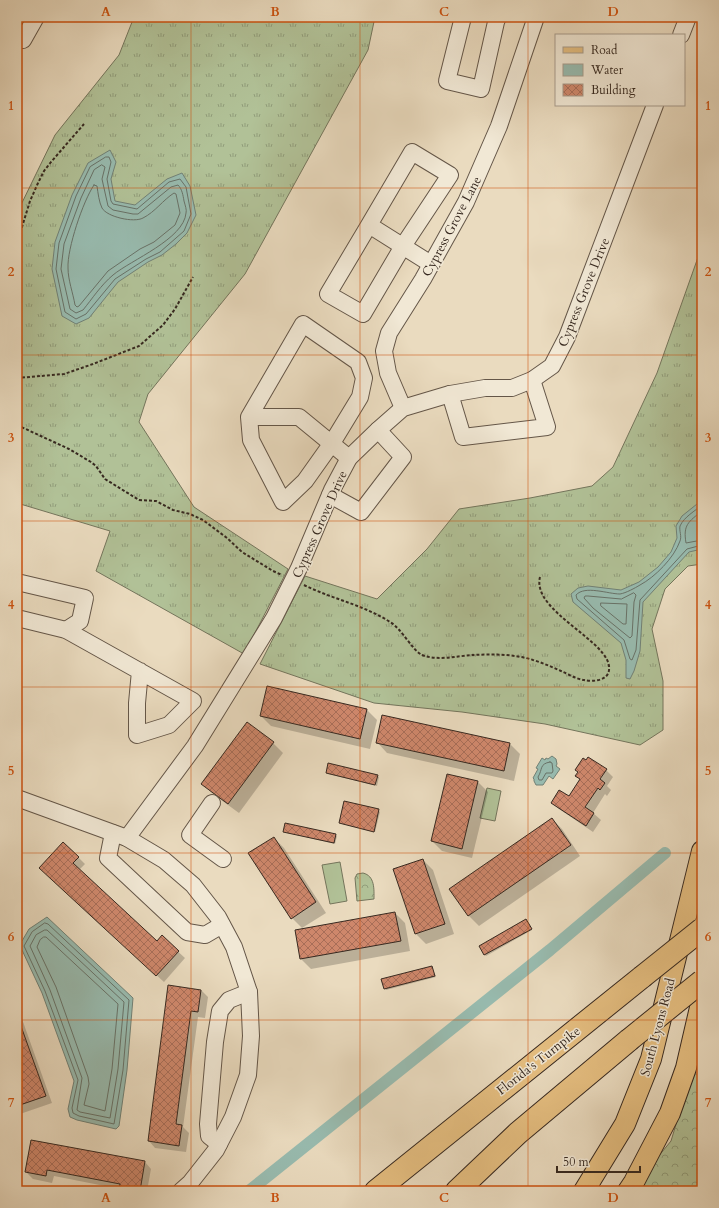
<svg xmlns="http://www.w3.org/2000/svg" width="719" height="1208" font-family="Cardo,serif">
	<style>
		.grass { fill: url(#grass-tufts); stroke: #74755c }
		.forest { fill: url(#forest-crowns); stroke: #74755c }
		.pitch { fill: #b1c197; stroke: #74755c }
		.water { fill: #98bbaf; stroke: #718176 }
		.shadow { fill: #0003 }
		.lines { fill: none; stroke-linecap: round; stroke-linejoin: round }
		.shore { stroke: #687268; stroke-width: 1 }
		.canal { stroke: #98bbaf; stroke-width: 12 }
		.building { fill: url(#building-cross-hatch); stroke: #372920 }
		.minor-casing { stroke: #645648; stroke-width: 18 }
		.major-casing { stroke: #372920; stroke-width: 22 }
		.highway-casing { stroke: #372920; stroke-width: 24 }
		.path { stroke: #372920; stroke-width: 2; stroke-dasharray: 3 2; stroke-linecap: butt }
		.minor { stroke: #f1e8d5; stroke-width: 16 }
		.major { stroke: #e5be80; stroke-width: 20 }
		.highway { stroke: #e5be80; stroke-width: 22 }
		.highway-bridge-casing { stroke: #372920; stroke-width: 24; stroke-linecap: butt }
		.highway-bridge { stroke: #e5be80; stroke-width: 22 }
		.grid { fill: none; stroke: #cd520f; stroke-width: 1; stroke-opacity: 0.55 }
		.labels { text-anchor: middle; stroke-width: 3; stroke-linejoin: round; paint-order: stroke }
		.street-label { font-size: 13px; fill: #372920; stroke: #f1e8d5 }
		.neatline { fill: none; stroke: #cd520f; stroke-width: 1.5 }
		.grid-label { font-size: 13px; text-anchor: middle; font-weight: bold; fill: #cd520f }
	</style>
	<defs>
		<pattern id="grass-tufts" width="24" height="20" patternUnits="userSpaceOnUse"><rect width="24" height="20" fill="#b1c197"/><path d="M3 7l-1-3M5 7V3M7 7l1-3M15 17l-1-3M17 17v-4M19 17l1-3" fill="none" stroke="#919d7b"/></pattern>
		<pattern id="forest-crowns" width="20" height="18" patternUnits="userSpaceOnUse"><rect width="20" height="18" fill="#b1c197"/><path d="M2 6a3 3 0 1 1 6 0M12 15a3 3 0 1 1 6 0" fill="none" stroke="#919d7b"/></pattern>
		<pattern id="building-cross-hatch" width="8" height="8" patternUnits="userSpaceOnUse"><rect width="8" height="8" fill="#ce876b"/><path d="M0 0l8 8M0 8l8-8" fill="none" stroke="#a86e58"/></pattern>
	</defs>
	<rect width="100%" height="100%" fill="#eadbbf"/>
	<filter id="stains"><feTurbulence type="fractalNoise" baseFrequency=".005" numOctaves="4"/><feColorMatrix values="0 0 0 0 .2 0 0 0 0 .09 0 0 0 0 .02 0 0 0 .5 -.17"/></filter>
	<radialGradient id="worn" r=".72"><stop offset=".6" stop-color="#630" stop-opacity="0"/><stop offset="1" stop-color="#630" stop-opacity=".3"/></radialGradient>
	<g class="grass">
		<path d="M134 17H375L368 50 245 274 148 394 139 422 194 507 288 569 244 654 96 571 110 531 17 503V213L55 135 119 55Z"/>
		<path d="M702 246V564L688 566 665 589 652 629 663 681V730L640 745 545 724 462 712 374 703 260 664 305 576 377 599 427 549 459 509 530 498 592 486 613 467 657 373Z"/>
	</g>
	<g class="forest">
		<path d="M363 873C375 876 374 889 374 899L357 901 355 878 357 874Z"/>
		<path d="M702 1038V1191H630L671 1141Z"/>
	</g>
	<g class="pitch">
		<path d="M487 788 501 791 495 821 480 818Z"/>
		<path d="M340 862 347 901 330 904 322 865Z"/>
	</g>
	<g class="water">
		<path d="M110 150 116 162 111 179 115 201 135 205 167 179 182 173 190 186 196 215 187 233 176 244 162 255 148 262 118 282 89 318 76 324 62 316 52 269 55 242 72 195 88 163Z"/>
		<path d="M702 500V549L689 552 643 602 640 651 634 671 630 679 626 678V660L621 643 573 602 571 594 578 588 588 586 621 590 639 582 658 567 671 552 677 538 676 526 682 516Z"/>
		<path d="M552 756 556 759 557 764 556 766 560 769 553 779 549 776 543 785H536L534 781V779L533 778 538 769 536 768 542 758 545 760 546 758 548 759Z"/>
		<path d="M47 917 133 998 127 1070 119 1126 116 1129 77 1120 70 1117 68 1109 74 1081 42 993 22 950 17 949V943L22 941 29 929Z"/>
	</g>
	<g class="shadow">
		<path d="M367 710 377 720 370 749 271 726 261 716Z"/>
		<path d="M248 724 273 743 283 753 239 813 213 794 203 784Z"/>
		<path d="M377 742 510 744 520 754 514 781 387 753Z"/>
		<path d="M329 765 377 776 379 777 377 786 328 774 327 773Z"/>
		<path d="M576 770H606L613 777 607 786 611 790 607 796 605 794 593 813 601 820 593 832 559 809 552 802 569 798 581 780 577 776 579 773Z"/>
		<path d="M478 782 488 792 472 858 442 851 432 841Z"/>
		<path d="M378 810 380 812 375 832 340 823Z"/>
		<path d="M552 819 562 829 580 856 479 926 469 916 450 889Z"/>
		<path d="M284 832 335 835 337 836 335 844Z"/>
		<path d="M274 838 284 848 326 913 302 928 292 918Z"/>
		<path d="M78 857 85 864 79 870 158 942 162 937 185 958 164 982 47 875Z"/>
		<path d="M423 860 433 870 454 934 426 944 415 933Z"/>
		<path d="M395 913 405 923 410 951 311 969 301 959Z"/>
		<path d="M527 922 532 930 486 956 485 955 480 946Z"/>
		<path d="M432 967 436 977 386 990 385 988Z"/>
		<path d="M169 986 201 990 208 997 205 1018 198 1017 183 1127 189 1133 186 1152 155 1148 149 1141Z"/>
		<path d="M17 1005 52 1103 20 1114 17 1111Z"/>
		<path d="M32 1141 145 1162 151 1169 147 1191H121L120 1189 54 1176 52 1183 33 1179 26 1172Z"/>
	</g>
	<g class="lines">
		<g class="shore">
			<path d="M106 157H109L111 162 107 179 111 201 113 204 137 209 169 182 180 179 186 187 191 214 184 231 160 252 146 259 115 279 86 314 76 319 65 312 56 269 59 243 76 196 90 167Z"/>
			<path d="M102 165 105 167 102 179 108 206 113 210 133 214H138L171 187 178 185C182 189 183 195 184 201 185 205 187 210 186 213 184 239 131 260 113 275 101 285 92 299 83 310L76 313 70 309 61 269 64 244 81 198 94 170Z"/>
			<path d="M94 185 97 186C98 193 99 202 102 208 107 217 134 223 143 218 155 212 163 200 174 193L176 194 180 213 175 225 154 242 140 249 108 271 79 306 77 307 75 305C73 293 68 280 68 268 67 249 83 201 94 185Z"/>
			<path d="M702 505C695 511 684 517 680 526 679 531 682 536 680 541 674 558 655 577 640 585 635 588 626 593 620 594 608 594 585 585 576 595L577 599 624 640 630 659 632 660 636 650 640 600 687 549 702 545"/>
			<path d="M702 511C688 522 683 525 686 543L702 540"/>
			<path d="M634 593 636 595 634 602 632 636 630 638 593 608 584 598 585 596H588L621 599Z"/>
			<path d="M601 603 627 604 626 624H623L601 606Z"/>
			<path d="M550 762 552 763 553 771 552 773H546L542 780H539L538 777C543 769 539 764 550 762Z"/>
			<path d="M45 923 48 924 129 1000 123 1070 114 1124 79 1116 73 1113 72 1108 78 1080 45 991 24 946 32 932Z"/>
			<path d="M45 930H47L124 1002 118 1069 110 1118 80 1112 77 1110 82 1078 50 990 30 946 36 935Z"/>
			<path d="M44 937H46L118 1004 112 1069 105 1111 84 1105 89 1084 88 1077 56 987 37 947 40 940Z"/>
		</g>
		<path class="canal" d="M249 1191 550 950 665 853"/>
	</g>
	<g class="building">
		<path d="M267 686 367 709 360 739 260 716Z"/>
		<path d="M382 715 510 743 504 771 376 743Z"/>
		<path d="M247 722 274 742 228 804 201 784Z"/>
		<path d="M588 757 607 769 600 779 605 783 600 790 598 788 585 807 594 813 586 826 551 803 559 790 569 796 580 779 575 776 578 772 575 770 583 758 586 760Z"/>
		<path d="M328 763 378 775 375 785 326 773Z"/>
		<path d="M447 774 478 781 462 849 431 841Z"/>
		<path d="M344 801 379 809 374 832 339 823Z"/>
		<path d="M552 818 571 845 468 916 449 889Z"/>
		<path d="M285 823 336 834 334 843 283 832Z"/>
		<path d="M274 837 316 902 291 919 248 853Z"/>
		<path d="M63 842 79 857 73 863 157 941 162 935 179 951 156 976 39 868Z"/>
		<path d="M423 859 445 924 415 934 393 869Z"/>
		<path d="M395 912 401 941 300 959 295 930Z"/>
		<path d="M526 919 532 929 484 955 479 946Z"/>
		<path d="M432 966 435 976 384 989 381 979Z"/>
		<path d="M168 985 201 990 198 1012 191 1011 176 1124 182 1125 179 1146 148 1141Z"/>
		<path d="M17 1015 46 1096 17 1106Z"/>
		<path d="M31 1140 145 1161 140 1191 119 1190 120 1184 47 1170 46 1176 25 1172Z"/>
	</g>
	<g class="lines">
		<defs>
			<g id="minor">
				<path d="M463 17 447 81 481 89 496 22 498 17"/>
				<path d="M681 35 688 17"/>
				<path d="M17 37 23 40 36 17"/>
				<path d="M369 225 328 294 363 314 403 246 450 175 412 152 369 225 431 264"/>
				<path d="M450 394 463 437 547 427 532 380"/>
				<path d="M403 408 388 373 384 351 389 333 423 279 466 202 499 126 536 17"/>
				<path d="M249 417 251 440 283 502 305 481 332 443 360 397 364 378 358 362 303 324 249 417H299L349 458"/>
				<path d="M330 495 361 512 403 457 378 430"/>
				<path d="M17 582 85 598 80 621 66 630"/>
				<path d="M17 618 66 630 193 701 169 725 137 735V703L140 671"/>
				<path d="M17 798 127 838 164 860 193 885 218 917 234 947 249 992 251 1036 248 1075 233 1117 216 1150 190 1183 181 1191"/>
				<path d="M212 803 190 835 223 859"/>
				<path d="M113 833 108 858 187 932 205 935 222 925"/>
				<path d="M127 838 195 746 274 618 299 568 332 490 349 458 378 430 403 408 450 394 485 388H512L532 380 552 366 567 337 655 105"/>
				<path d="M219 1144 209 1136 208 1124 215 1042 220 1011 229 1000 249 992"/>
			</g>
			<g id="major">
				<path d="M584 1191 625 1124 651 1059 702 851"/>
				<path d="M628 1191 634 1182 670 1113 686 1068 702 999"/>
			</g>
			<g id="highway">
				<path d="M376 1191 642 977"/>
				<path d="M457 1191 518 1133 629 1040"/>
			</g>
		</defs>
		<use href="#minor" class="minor-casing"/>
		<use href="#major" class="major-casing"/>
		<use href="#highway" class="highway-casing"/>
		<g class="path">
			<path d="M17 267 18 263V240L30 201 38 183 44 171 51 162 84 124"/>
			<path d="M17 378 64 374 93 364 139 346 163 325 175 309 193 277"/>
			<path d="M17 425 69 449 91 462 96 466 105 479 139 500 156 501 173 510 190 514 203 520 227 538 242 552 273 571 282 575"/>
			<path d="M304 585C332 599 364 605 390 622 402 629 412 650 422 655 437 661 457 656 473 655 492 654 515 654 533 660 543 663 552 667 561 671 568 674 576 679 584 680 592 682 608 681 609 670 613 642 531 612 540 577"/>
		</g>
		<use href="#minor" class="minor"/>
		<use href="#major" class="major"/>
		<use href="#highway" class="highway"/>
		<defs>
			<g id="highway-bridge">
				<path d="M642 977 702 929"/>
				<path d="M629 1040 702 981"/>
			</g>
		</defs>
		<use href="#highway-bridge" class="highway-bridge-casing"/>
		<use href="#highway-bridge" class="highway-bridge"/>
	</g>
	<path class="grid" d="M191 17V1191M360 17V1191M528 17V1191M17 188H702M17 355H702M17 521H702M17 687H702M17 853H702M17 1020H702"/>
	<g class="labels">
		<g class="street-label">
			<text transform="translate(451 226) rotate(-62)" y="5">Cypress Grove Lane</text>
			<text transform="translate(583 292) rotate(-68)" y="5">Cypress Grove Drive</text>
			<text transform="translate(319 524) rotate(-66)" y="5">Cypress Grove Drive</text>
			<text transform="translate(657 1027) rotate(-75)" y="5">South Lyons Road</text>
			<text transform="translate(538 1060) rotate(-38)" y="5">Florida's Turnpike</text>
		</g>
	</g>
	<rect width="719" height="1208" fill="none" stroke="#eadbbf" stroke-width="44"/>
	<rect x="555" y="34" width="130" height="72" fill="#f1e8d5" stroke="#a79c8d"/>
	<rect x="563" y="47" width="20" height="6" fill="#e5be80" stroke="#a79c8d"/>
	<text x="591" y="54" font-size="12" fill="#372920">Road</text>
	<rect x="563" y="64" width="20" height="12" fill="#98bbaf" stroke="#a79c8d"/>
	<text x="591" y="74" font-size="12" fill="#372920">Water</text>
	<rect x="563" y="84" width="20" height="12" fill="url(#building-cross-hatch)" stroke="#a79c8d"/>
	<text x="591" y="94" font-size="12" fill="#372920">Building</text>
	<path d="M557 1166v6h83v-6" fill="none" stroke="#372920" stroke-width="2"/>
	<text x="563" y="1166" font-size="12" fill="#372920" stroke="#f1e8d5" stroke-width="3" paint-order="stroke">50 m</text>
	<rect x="22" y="22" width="675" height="1164" class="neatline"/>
	<g class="grid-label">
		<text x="106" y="16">A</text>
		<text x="275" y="16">B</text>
		<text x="444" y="16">C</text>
		<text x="613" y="16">D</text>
		<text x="11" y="110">1</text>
		<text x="708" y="110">1</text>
		<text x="11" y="276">2</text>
		<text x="708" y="276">2</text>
		<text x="11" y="442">3</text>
		<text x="708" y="442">3</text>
		<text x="11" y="609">4</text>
		<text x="708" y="609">4</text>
		<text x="11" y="775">5</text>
		<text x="708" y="775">5</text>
		<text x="11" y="941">6</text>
		<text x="708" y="941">6</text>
		<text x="11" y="1107">7</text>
		<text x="708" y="1107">7</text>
		<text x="106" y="1202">A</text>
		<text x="275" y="1202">B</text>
		<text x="444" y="1202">C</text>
		<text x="613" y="1202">D</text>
	</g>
	<rect width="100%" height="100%" filter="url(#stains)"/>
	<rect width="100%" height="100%" fill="url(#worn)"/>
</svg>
